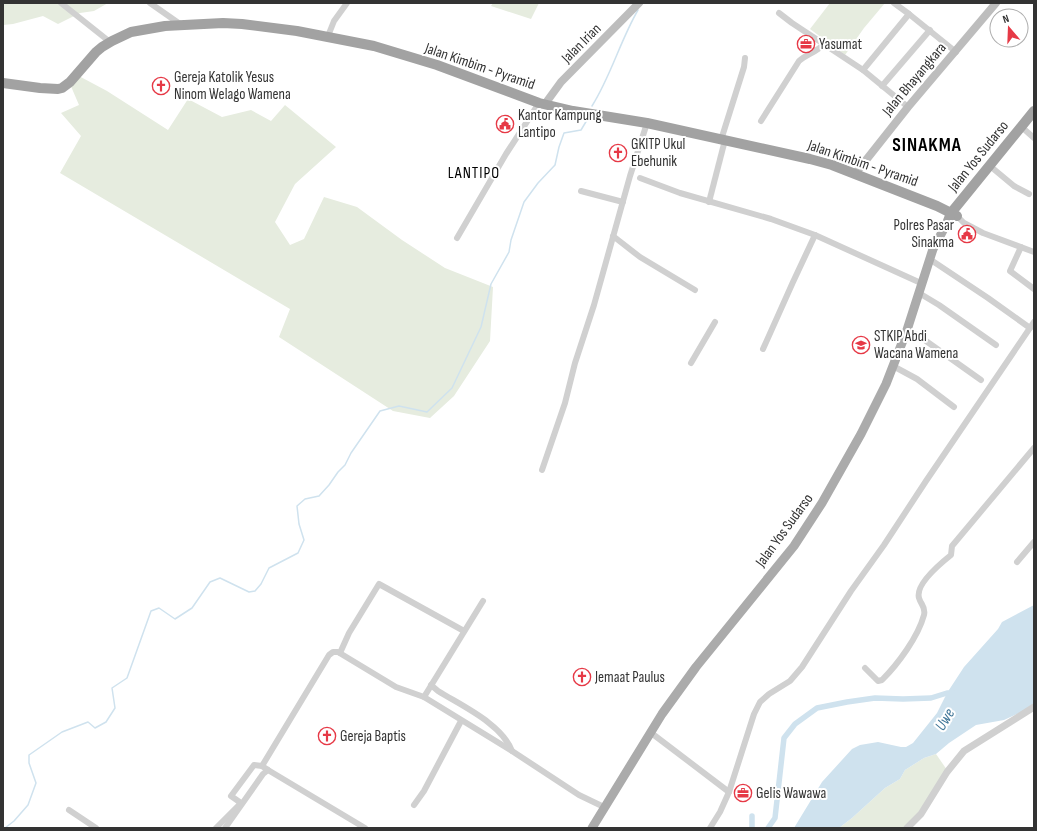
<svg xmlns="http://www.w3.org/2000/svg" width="1037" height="831" font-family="'Sofia Sans Condensed',sans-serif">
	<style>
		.green { fill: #e6ecdf }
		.water { fill: #cfe2ee }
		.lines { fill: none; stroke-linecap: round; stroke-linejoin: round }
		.stream { stroke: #cfe2ee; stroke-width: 1.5 }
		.canal { stroke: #cfe2ee; stroke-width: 5.5 }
		.minor { stroke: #d0d0d0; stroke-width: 6 }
		.tertiary { stroke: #d0d0d0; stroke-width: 7 }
		.secondary { stroke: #bdbdbd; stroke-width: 8 }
		.primary { stroke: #ababab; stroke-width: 9 }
		.trunk { stroke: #a2a2a2; stroke-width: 10 }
		.labels { text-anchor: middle; stroke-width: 4; stroke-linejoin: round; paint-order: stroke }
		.street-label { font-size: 15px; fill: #333; stroke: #fff }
		.poi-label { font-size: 15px; fill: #333; stroke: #fff; text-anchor: start }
		.neighbourhood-label { font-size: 16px; letter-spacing: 1px; fill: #000; stroke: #fff }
		.water-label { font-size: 16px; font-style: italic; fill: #3f7597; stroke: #fff }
		.district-label { font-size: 19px; font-weight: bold; letter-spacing: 1px; fill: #000; stroke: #fff }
	</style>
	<rect width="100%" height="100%" fill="#fff"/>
	<g class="green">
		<path d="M3 3H108L94 11 80 13 58 24 43 16 13 24 3 25Z"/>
		<path d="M493 3H539L531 19 491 6Z"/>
		<path d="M830 3H885L864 28 845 55 810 29Z"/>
		<path d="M77 75 107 91 168 130 188 99 222 117 251 110 271 121 285 105 336 147 295 184 275 222 290 245 304 239 324 197 357 207 402 240 445 268 493 287 490 341 454 396 430 418 393 411 279 337 290 309 60 173 81 136 61 113 79 105 70 84Z"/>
		<path d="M936 754 947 770 908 828H839L852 818 885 788 900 779 905 770 924 758Z"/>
	</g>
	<path class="water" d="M1034 605V706L1004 720 976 725 949 743 936 754 924 758 905 770 900 779 885 788 852 818 839 828H794L822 782 852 749 860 745 878 742 901 747H906L913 743 937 713 947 693 964 667 998 629 1002 622Z"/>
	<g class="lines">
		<g class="stream">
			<path d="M592 106C611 76 620 41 638 10"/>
			<path d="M5 828 14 821 28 805 36 783 29 763V755L62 732 88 722 95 728 106 722 115 708 112 688 127 678 151 611 159 608 175 619 192 608 210 582 220 578 249 592 255 591 261 584 269 568 298 553 304 540 299 524 297 506 305 499 319 496 329 485 338 472 345 465 351 453 380 411 399 406 427 412 452 388 481 327 491 284 509 252 511 240 524 202 538 183 555 165 559 147 564 133 581 130 587 120"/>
		</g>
		<g class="canal">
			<path d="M752 828V816"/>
			<path d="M768 828 775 818 784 738 795 724 817 708 847 702 875 698 903 699 931 698 947 693H953"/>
		</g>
		<g class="minor">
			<path d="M61 3 110 42"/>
			<path d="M150 3 180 24"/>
			<path d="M894 3 909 14 956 52"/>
			<path d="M779 13 792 23 863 70 908 107"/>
			<path d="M328 36 334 21 347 3"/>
			<path d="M863 70 909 14"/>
			<path d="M882 86 930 30"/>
			<path d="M761 121 799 61C807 54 817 52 824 44"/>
			<path d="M1025 130 1034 138"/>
			<path d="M721 140 744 67 745 58"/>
			<path d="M990 166 1014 186 1029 194"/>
			<path d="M640 178 680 193 771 219 815 235 923 284"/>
			<path d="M581 191 623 202"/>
			<path d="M709 202 725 140"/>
			<path d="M957 216 964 223 983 233 1034 252"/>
			<path d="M613 236 640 257 695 290"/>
			<path d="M457 238 506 154 539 103"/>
			<path d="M1021 247 1010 271 1034 289"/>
			<path d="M931 260 988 298 1030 328"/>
			<path d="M919 293 939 305 996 345"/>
			<path d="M907 330 919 336 981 380"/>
			<path d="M763 349 793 282 815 235"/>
			<path d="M691 363 715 322"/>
			<path d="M893 366 917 379 954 407"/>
			<path d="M542 470 565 403 575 363 594 305 630 176 647 123"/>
			<path d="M1017 562 1034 542"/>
			<path d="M340 653 349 633 379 584 464 631"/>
			<path d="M865 668 878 681 882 680C898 664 918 637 924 615 926 607 921 605 919 598 915 584 941 563 951 555L952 546 1034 448"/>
			<path d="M431 685 438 691C462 706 502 724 512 751"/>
			<path d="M424 697 483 601"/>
			<path d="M650 732 729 792"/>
			<path d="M262 766 329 655 333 652H338L396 687 424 697 512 751 579 795 604 807"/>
			<path d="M414 805 424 791 461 721"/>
			<path d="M69 810 96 828"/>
			<path d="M216 828 241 803 231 796 254 765 262 766 268 770 365 828"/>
			<path d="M225 828 263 774 268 770"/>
			<path d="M710 828 720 812 729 792 754 714 760 702 769 694 790 681 802 667 851 591 884 545 926 481 1034 322"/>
		</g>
		<path class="tertiary" d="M907 828 921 814 947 772 964 751 1034 707"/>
		<g class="secondary">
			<path d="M545 104 561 82 639 3"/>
			<path d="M855 174 908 107 996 3"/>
		</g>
		<path class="primary" d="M592 828 662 714 696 667 794 546 822 503 861 434 886 384 907 330 933 249 948 221"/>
		<g class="trunk">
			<path d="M3 83 40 88 58 89 62 88 70 82 96 52 102 47 112 41 131 32 165 26 223 23 242 24 297 31 374 46 437 65 539 103 573 111 647 123 810 159 832 165 937 206 957 216"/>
			<path d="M948 221 951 213 1034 111"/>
		</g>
	</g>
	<defs>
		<symbol id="office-ring" viewBox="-11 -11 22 22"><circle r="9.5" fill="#fff" stroke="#e63946" stroke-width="1.5"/><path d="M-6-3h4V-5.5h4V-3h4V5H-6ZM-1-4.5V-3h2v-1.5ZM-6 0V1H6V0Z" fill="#e63946"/></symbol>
		<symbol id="church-ring" viewBox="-11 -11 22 22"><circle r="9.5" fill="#fff" stroke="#e63946" stroke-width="1.5"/><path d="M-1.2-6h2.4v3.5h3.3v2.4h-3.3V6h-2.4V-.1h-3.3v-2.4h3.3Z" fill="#e63946"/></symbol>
		<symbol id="civic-ring" viewBox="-11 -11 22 22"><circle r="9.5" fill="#fff" stroke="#e63946" stroke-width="1.5"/><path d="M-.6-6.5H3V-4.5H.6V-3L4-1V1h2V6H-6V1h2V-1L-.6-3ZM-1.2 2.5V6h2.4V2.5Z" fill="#e63946"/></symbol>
		<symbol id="university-ring" viewBox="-11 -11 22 22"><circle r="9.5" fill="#fff" stroke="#e63946" stroke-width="1.5"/><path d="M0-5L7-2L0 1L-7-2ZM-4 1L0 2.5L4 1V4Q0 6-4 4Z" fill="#e63946"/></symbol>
	</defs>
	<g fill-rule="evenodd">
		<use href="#office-ring" x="796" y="34" width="20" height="20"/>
		<use href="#church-ring" x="151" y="76" width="20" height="20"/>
		<use href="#civic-ring" x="495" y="114" width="20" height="20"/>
		<use href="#church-ring" x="608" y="143" width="20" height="20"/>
		<use href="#civic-ring" x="957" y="224" width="20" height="20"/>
		<use href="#university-ring" x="851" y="335" width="20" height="20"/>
		<use href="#church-ring" x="572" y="667" width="20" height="20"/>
		<use href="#church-ring" x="317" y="726" width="20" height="20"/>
		<use href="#office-ring" x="733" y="783" width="20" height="20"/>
	</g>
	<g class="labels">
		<g class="street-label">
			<text transform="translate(581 43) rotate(-45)" y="5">Jalan Irian</text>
			<text transform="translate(480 66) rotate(19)" y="5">Jalan Kimbim - Pyramid</text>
			<text transform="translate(914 79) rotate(-50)" y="5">Jalan Bhayangkara</text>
			<text transform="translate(978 156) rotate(-51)" y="5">Jalan Yos Sudarso</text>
			<text transform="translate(863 163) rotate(19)" y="5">Jalan Kimbim - Pyramid</text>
			<text transform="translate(784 530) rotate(-54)" y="5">Jalan Yos Sudarso</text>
		</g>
		<g class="poi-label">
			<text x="819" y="49">Yasumat</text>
			<text x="174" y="82">Gereja Katolik Yesus<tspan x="174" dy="17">Ninom Welago Wamena</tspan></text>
			<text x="518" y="120">Kantor Kampung<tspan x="518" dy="17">Lantipo</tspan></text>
			<text x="631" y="149">GKITP Ukul<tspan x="631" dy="17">Ebehunik</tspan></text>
			<text x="954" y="230" text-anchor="end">Polres Pasar<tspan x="954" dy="17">Sinakma</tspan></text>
			<text x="874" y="341">STKIP Abdi<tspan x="874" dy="17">Wacana Wamena</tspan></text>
			<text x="595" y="682">Jemaat Paulus</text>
			<text x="340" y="741">Gereja Baptis</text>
			<text x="756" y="798">Gelis Wawawa</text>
		</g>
		<g class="neighbourhood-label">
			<text x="474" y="178">LANTIPO</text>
		</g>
		<g class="water-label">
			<text transform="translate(944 719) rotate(-59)" y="6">Uwe</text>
		</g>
		<g class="district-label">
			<text x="927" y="151">SINAKMA</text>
		</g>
	</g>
	<rect width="1037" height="831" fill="none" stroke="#333333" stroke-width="8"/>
	<g transform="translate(1009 28) rotate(341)"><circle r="19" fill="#ffffff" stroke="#adadad"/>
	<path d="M0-3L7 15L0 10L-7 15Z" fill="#e63946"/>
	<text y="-6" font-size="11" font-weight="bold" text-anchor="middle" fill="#333333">N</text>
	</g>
</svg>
